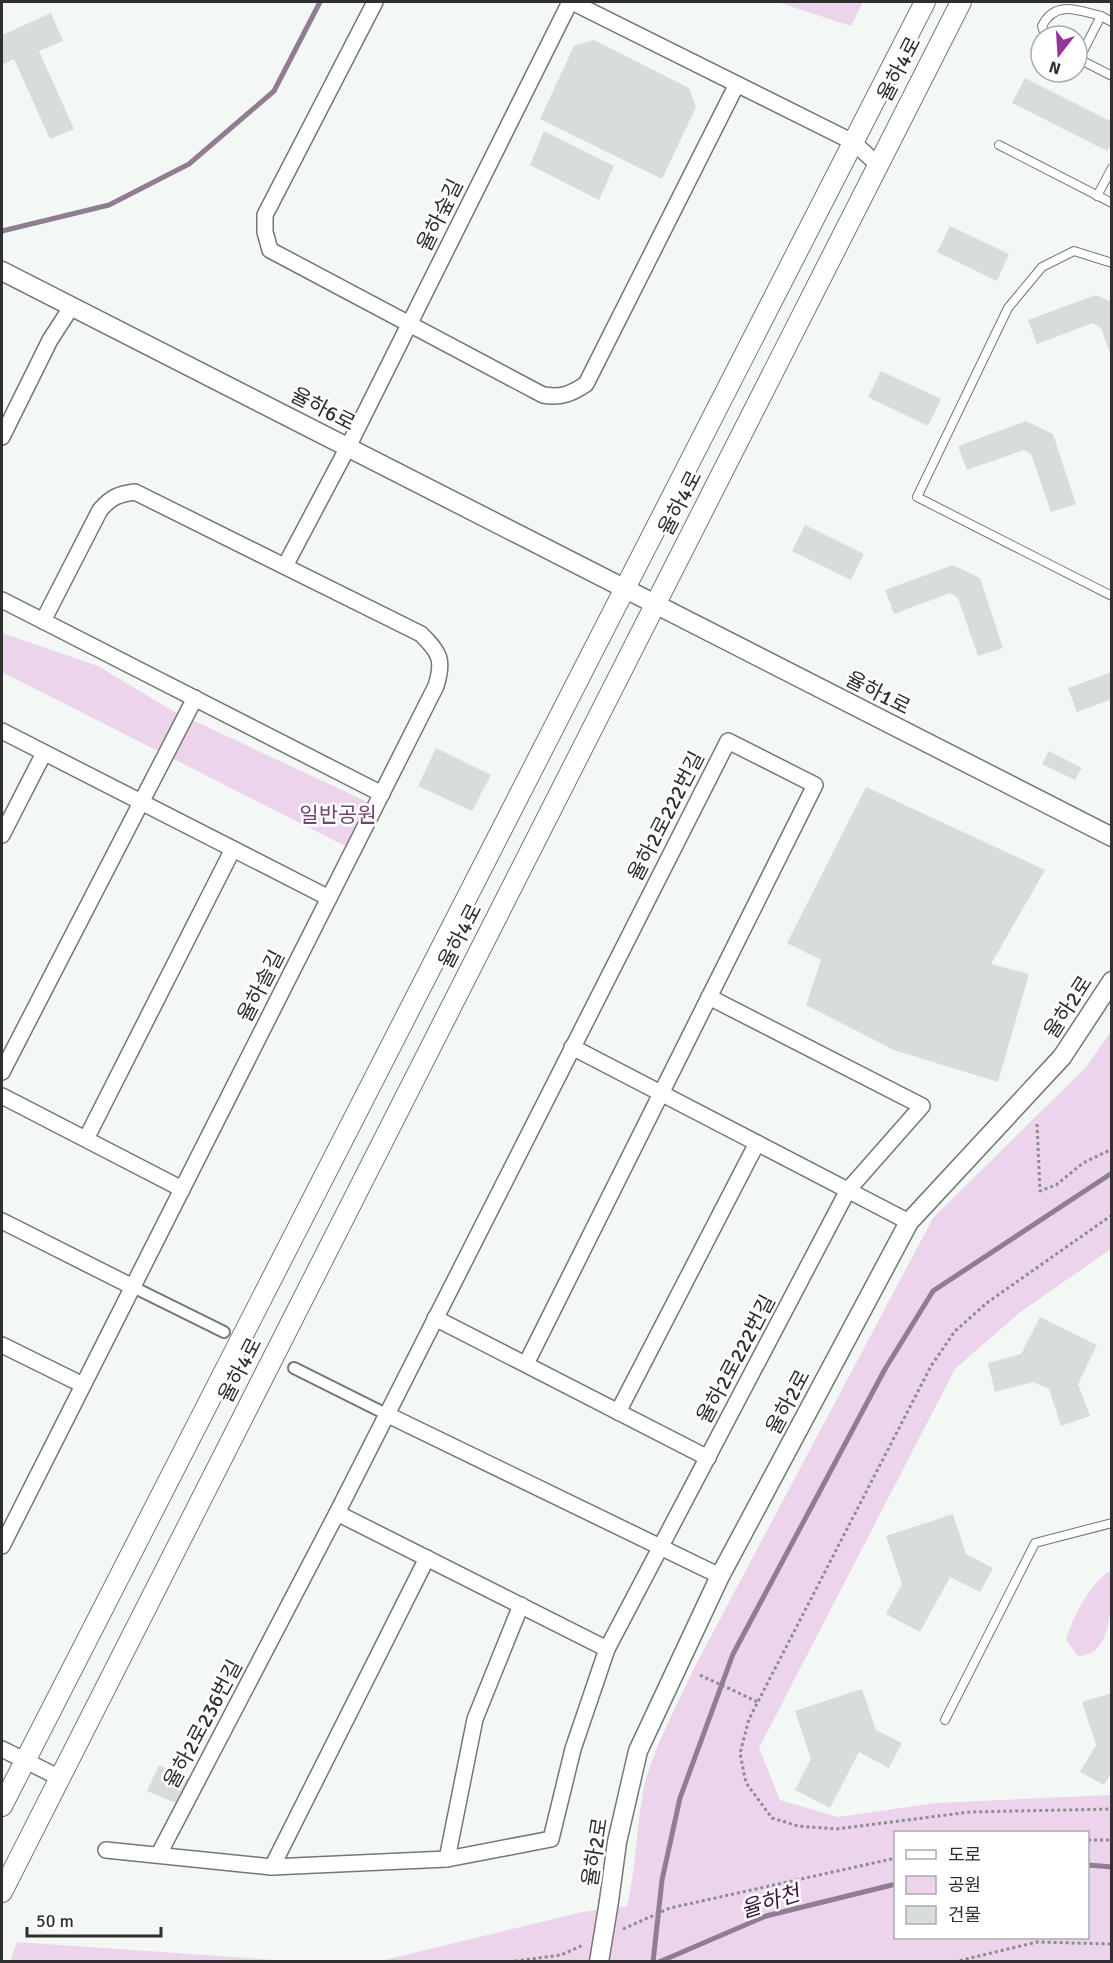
<svg xmlns="http://www.w3.org/2000/svg" width="1113" height="1963" font-family="Signika,'Noto Sans KR',sans-serif">
	<style>
		.green { fill: #ecd4ec; fill-rule: evenodd }
		.lines { fill: none; stroke-linecap: round; stroke-linejoin: round }
		.stream { stroke: #917d92; stroke-width: 5 }
		.building { fill: #d9ddda }
		.service-casing { stroke: #747875; stroke-width: 10 }
		.pedestrian-casing { stroke: #747875; stroke-width: 14 }
		.minor-casing { stroke: #747875; stroke-width: 18 }
		.tertiary-casing { stroke: #747875; stroke-width: 21 }
		.secondary-casing { stroke: #747875; stroke-width: 22 }
		.path { stroke: #8c8e8c; stroke-width: 3; stroke-dasharray: 3 3; stroke-linecap: butt }
		.service { stroke: #fff; stroke-width: 8 }
		.pedestrian { stroke: #fff; stroke-width: 10 }
		.minor { stroke: #fff; stroke-width: 15 }
		.tertiary { stroke: #fff; stroke-width: 18 }
		.secondary { stroke: #fff; stroke-width: 20 }
		.tertiary-bridge-casing { stroke: #747875; stroke-width: 21; stroke-linecap: butt }
		.tertiary-bridge { stroke: #fff; stroke-width: 18 }
		.labels { text-anchor: middle; stroke-width: 5; stroke-linejoin: round; paint-order: stroke }
		.street-label { font-size: 21px; fill: #2e2f2e; stroke: #fff }
		.park-label { font-size: 21px; fill: #704671; stroke: #fff }
		.water-label { font-size: 22px; font-style: italic; fill: #3d173f; stroke: #fff }
	</style>
	<rect width="100%" height="100%" fill="#f4f8f5"/>
	<g class="green">
		<path d="M777 2H863L851 26Z"/>
		<path d="M2 633 98 666 173 711 376 806 353 850 2 672Z"/>
		<path d="M1111 1031V1249L1019 1313 955 1369 759 1748 780 1800 838 1817 936 1803 1111 1795V1961L376 1962 582 1912 627 1906C636 1868 636 1830 643 1792 650 1754 678 1704 694 1668L933 1218 1086 1067ZM896 1832H1088V1938H896Z"/>
		<path d="M1108 1572H1111C1112 1600 1113 1657 1078 1656L1066 1640C1073 1616 1089 1586 1108 1572Z"/>
		<path d="M17 1942 291 1961H10Z"/>
	</g>
	<g class="lines">
		<g class="stream">
			<path d="M2 231 109 205 189 164 274 91 320 2"/>
			<path d="M1088 1865 1112 1867"/>
			<path d="M653 1962 662 1880 680 1798 733 1654 885 1369 933 1291 1112 1173"/>
			<path d="M659 1962 766 1916 896 1884"/>
		</g>
	</g>
	<g class="building">
		<path d="M51 13 63 41 39 51 74 129 50 139 14 59 2 65V35Z"/>
		<path d="M594 40 689 88 696 107 662 179 540 119 574 46Z"/>
		<path d="M1025 78 1112 122V143L1107 151 1012 103Z"/>
		<path d="M544 131 614 166 599 200 530 165Z"/>
		<path d="M950 226 1009 254 997 281 937 252Z"/>
		<path d="M1096 295 1112 302V359L1101 328 1093 323 1037 344 1028 320Z"/>
		<path d="M881 371 941 399 928 426 868 397Z"/>
		<path d="M1026 421 1053 434 1076 504 1051 512 1031 454 1024 450 967 470 958 446Z"/>
		<path d="M805 525 864 554 851 580 792 551Z"/>
		<path d="M953 565 980 578 1003 648 978 656 958 598 950 593 894 614 885 590Z"/>
		<path d="M1112 672V699L1077 712 1068 688Z"/>
		<path d="M436 748 491 775 472 811 418 786Z"/>
		<path d="M1049 751 1082 768 1075 780 1042 764Z"/>
		<path d="M866 787 1045 870 991 964 1029 974 998 1082 894 1050 806 1005 821 960 787 943Z"/>
		<path d="M1040 1317 1097 1345 1078 1384 1090 1416 1061 1426 1049 1389 1033 1382 995 1392 988 1363 1021 1354Z"/>
		<path d="M953 1514 966 1554 993 1568 980 1592 950 1577 920 1632 886 1614 902 1584 886 1536Z"/>
		<path d="M862 1689 876 1730 902 1743 889 1768 859 1752 830 1808 795 1790 811 1759 795 1711Z"/>
		<path d="M1112 1693V1772L1104 1785 1080 1772 1096 1745 1082 1702Z"/>
		<path d="M159 1765 190 1780 178 1804 147 1791Z"/>
	</g>
	<g class="lines">
		<defs>
			<g id="service">
				<path d="M1112 22 1101 16 1079 59 1112 76"/>
				<path d="M1045 36 1042 26C1055 0 1077 10 1101 16"/>
				<path d="M999 145 1112 203"/>
				<path d="M1097 196 1112 168"/>
				<path d="M1112 263 1074 251 1042 267 1008 308 917 497 1112 596"/>
				<path d="M945 1720 1035 1543 1112 1523"/>
			</g>
			<g id="pedestrian">
				<path d="M133 1287 224 1332"/>
				<path d="M294 1368 386 1414"/>
			</g>
			<g id="minor">
				<path d="M375 2 265 215V232L270 250 543 395C561 398 571 394 586 384L737 84"/>
				<path d="M572 2 853 142 878 165"/>
				<path d="M2 437 50 340 72 306"/>
				<path d="M285 566 348 447 570 2"/>
				<path d="M2 600 382 794"/>
				<path d="M2 731 329 898"/>
				<path d="M2 835 44 753"/>
				<path d="M572 1047 909 1222"/>
				<path d="M2 1072 195 698"/>
				<path d="M2 1096 182 1189"/>
				<path d="M86 1139 233 849"/>
				<path d="M2 1221 133 1287"/>
				<path d="M435 1318 708 1458"/>
				<path d="M2 1345 83 1385"/>
				<path d="M618 1412 757 1143"/>
				<path d="M386 1414 720 1576"/>
				<path d="M337 1513 607 1649"/>
				<path d="M2 1546 436 686C444 660 440 653 421 634L135 492C119 494 111 497 100 510L43 621"/>
				<path d="M2 1749 60 1778"/>
				<path d="M106 1850 272 1867 447 1859 551 1839 573 1749 607 1649 848 1190 922 1106 709 997"/>
				<path d="M159 1854 337 1513 728 741 815 785 526 1364"/>
				<path d="M447 1859 475 1719 521 1605"/>
				<path d="M272 1867 427 1558"/>
			</g>
			<g id="tertiary">
				<path d="M2 271 1112 837"/>
				<path d="M609 1901 617 1842 638 1751 720 1576 909 1222 1062 1057 1112 981"/>
			</g>
			<g id="secondary">
				<path d="M2 1806 925 2"/>
				<path d="M2 1892 961 2"/>
			</g>
		</defs>
		<use href="#service" class="service-casing"/>
		<use href="#pedestrian" class="pedestrian-casing"/>
		<use href="#minor" class="minor-casing"/>
		<use href="#tertiary" class="tertiary-casing"/>
		<use href="#secondary" class="secondary-casing"/>
		<g class="path">
			<path d="M1037 1124 1040 1191 1056 1185 1083 1163 1112 1149"/>
			<path d="M1112 1215 988 1302 955 1331 931 1366 749 1719 740 1753 746 1783 772 1818 798 1826 836 1829 970 1812 1112 1809"/>
			<path d="M700 1675 758 1702"/>
			<path d="M1088 1840H1112"/>
			<path d="M623 1929 670 1908 896 1858"/>
			<path d="M509 1962 561 1955 583 1945"/>
			<path d="M954 1962 1037 1942 1112 1944"/>
		</g>
		<use href="#service" class="service"/>
		<use href="#pedestrian" class="pedestrian"/>
		<use href="#minor" class="minor"/>
		<use href="#tertiary" class="tertiary"/>
		<use href="#secondary" class="secondary"/>
		<defs>
			<path id="tertiary-bridge" d="M599 1962 609 1901"/>
		</defs>
		<use href="#tertiary-bridge" class="tertiary-bridge-casing"/>
		<use href="#tertiary-bridge" class="tertiary-bridge"/>
	</g>
	<g class="labels">
		<g class="street-label">
			<text transform="translate(899 69) rotate(-63)" y="7">율하4로</text>
			<text transform="translate(440 215) rotate(-64)" y="7">율하숲길</text>
			<text transform="translate(323 409) rotate(27)" y="7">율하6로</text>
			<text transform="translate(680 503) rotate(-63)" y="7">율하4로</text>
			<text transform="translate(878 693) rotate(27)" y="7">율하1로</text>
			<text transform="translate(666 816) rotate(-63)" y="7">율하2로222번길</text>
			<text transform="translate(460 936) rotate(-63)" y="7">율하4로</text>
			<text transform="translate(261 986) rotate(-63)" y="7">율하솔길</text>
			<text transform="translate(1068 1007) rotate(-57)" y="7">율하2로</text>
			<text transform="translate(736 1359) rotate(-62)" y="7">율하2로222번길</text>
			<text transform="translate(240 1370) rotate(-63)" y="7">율하4로</text>
			<text transform="translate(788 1402) rotate(-62)" y="7">율하2로</text>
			<text transform="translate(203 1724) rotate(-62)" y="7">율하2로236번길</text>
			<text transform="translate(595 1852) rotate(-81)" y="7">율하2로</text>
		</g>
		<g class="park-label">
			<text x="338" y="822">일반공원</text>
		</g>
		<g class="water-label">
			<text transform="translate(770 1901) rotate(-18)" y="8">율하천</text>
		</g>
	</g>
	<rect width="1113" height="1963" fill="none" stroke="#2e2f2e" stroke-width="6"/>
	<rect x="894" y="1831" width="195" height="108" fill="#ffffff" stroke="#abacab" stroke-width="1.5"/>
	<rect x="906" y="1850" width="30" height="9" fill="#ffffff" stroke="#abacab" stroke-width="1.5"/>
	<text x="948" y="1861" font-size="18" fill="#2e2f2e">도로</text>
	<rect x="906" y="1876" width="30" height="18" fill="#ecd4ec" stroke="#abacab" stroke-width="1.5"/>
	<text x="948" y="1891" font-size="18" fill="#2e2f2e">공원</text>
	<rect x="906" y="1906" width="30" height="18" fill="#d9ddda" stroke="#abacab" stroke-width="1.5"/>
	<text x="948" y="1921" font-size="18" fill="#2e2f2e">건물</text>
	<g transform="translate(1059 54) rotate(197)"><circle r="28" fill="#ffffff" stroke="#abacab" stroke-width="1.5"/>
	<path d="M0-4.5L10 22L0 15L-10 22Z" fill="#96349b"/>
	<text y="-9" font-size="16" font-weight="bold" text-anchor="middle" fill="#2e2f2e">N</text>
	</g>
	<path d="M27 1927v9h134v-9" fill="none" stroke="#2e2f2e" stroke-width="3"/>
	<text x="36" y="1927" font-size="18" fill="#2e2f2e" stroke="#ffffff" stroke-width="4.5" paint-order="stroke">50 m</text>
</svg>
